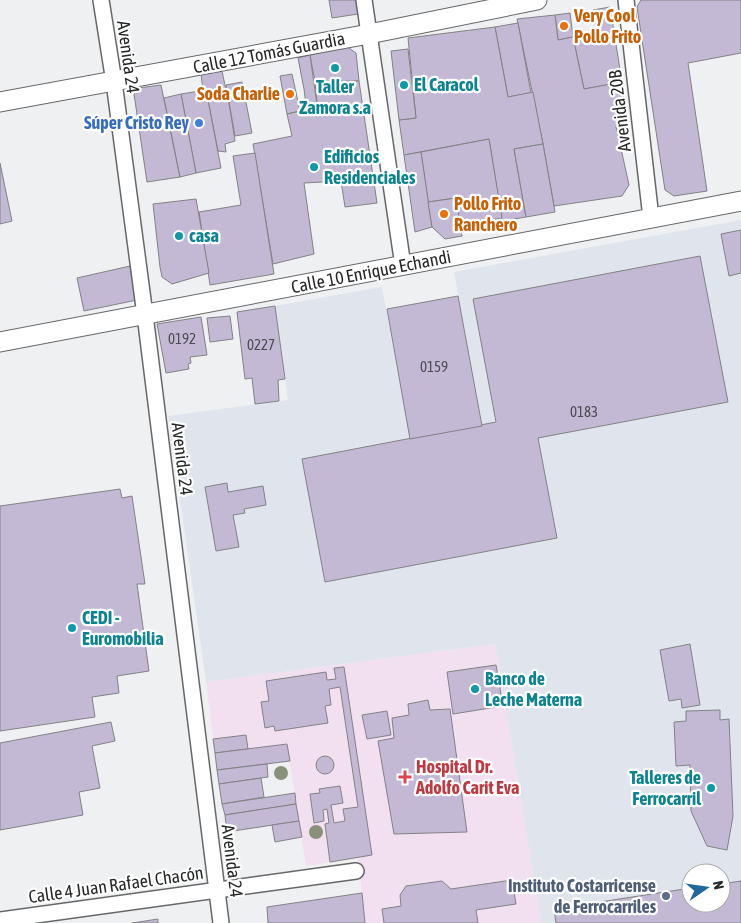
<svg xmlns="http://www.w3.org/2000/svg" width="741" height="923" font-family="'Asap Condensed',sans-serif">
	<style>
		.built { fill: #e0e5ed; fill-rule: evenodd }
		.medical { fill: #f2e0f1 }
		.building { fill: #c3b9d5; stroke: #828284 }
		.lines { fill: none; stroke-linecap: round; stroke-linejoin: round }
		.minor-casing { stroke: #666769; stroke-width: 18 }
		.tertiary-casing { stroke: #666769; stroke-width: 21 }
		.minor { stroke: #fff; stroke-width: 15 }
		.tertiary { stroke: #fff; stroke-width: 19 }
		.tree { fill: #89917a }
		.food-dot { fill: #e8710a; stroke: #fff; stroke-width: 2 }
		.culture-dot { fill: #0f9aa8; stroke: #fff; stroke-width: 2 }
		.shop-dot { fill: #3f7fe0; stroke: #fff; stroke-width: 2 }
		.health-dot { fill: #e0444e; stroke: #fff; stroke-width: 2 }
		.service-dot { fill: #5c6f8a; stroke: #fff; stroke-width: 2 }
		.labels { text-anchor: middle; stroke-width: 4.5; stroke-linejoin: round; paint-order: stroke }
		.number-label { font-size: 15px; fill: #4d4c52 }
		.food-label { font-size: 18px; font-weight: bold; fill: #c56008; stroke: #fff; text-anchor: start }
		.street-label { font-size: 18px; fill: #262727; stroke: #fff }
		.culture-label { font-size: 18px; font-weight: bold; fill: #0d838f; stroke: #fff; text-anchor: start }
		.shop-label { font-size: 18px; font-weight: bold; fill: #366cbe; stroke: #fff; text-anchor: end }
		.health-label { font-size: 18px; font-weight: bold; fill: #be3a42; stroke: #fff; text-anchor: start }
		.service-label { font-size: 18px; font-weight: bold; fill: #4e5e75; stroke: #fff; text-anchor: end }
	</style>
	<rect width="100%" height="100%" fill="#eff0f2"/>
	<path class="built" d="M741 220V923H541L495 644 206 682 168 416 288 400 275 306 382 287 410 438 482 425 454 272ZM691 873H721V903H691Z"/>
	<path class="medical" d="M495 644 541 923H365L358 858 306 866 287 744 215 753 206 682Z"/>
	<g class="building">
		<path d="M329 0H356L358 14 332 18Z"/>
		<path d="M641 0H741V53L688 63 707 191 674 196 665 190 637 7Z"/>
		<path d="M610 7 622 82 584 89 573 37 597 35 593 10Z"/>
		<path d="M570 13 573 37 558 40 555 15Z"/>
		<path d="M555 15 558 40 573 37 584 89 622 82 626 114 616 126 629 185 622 196 554 206 543 144 517 19Z"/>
		<path d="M518 23 531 93 508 97 495 27Z"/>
		<path d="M495 27 508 97 533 92 543 144 514 149 526 217 502 221 489 139 404 155 399 120 416 118 408 38Z"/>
		<path d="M346 46 356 53 359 81 315 82 310 55Z"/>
		<path d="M408 49 416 118 399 120 391 51Z"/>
		<path d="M310 55 318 112 307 113 304 89 298 58Z"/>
		<path d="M222 71 230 109 235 141 225 144 226 152 218 151 206 90 203 91 201 74Z"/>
		<path d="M292 74 300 111 287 114 280 76Z"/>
		<path d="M359 81 377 203 345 207 341 181 304 183 314 254 273 264 253 144 292 136 287 114 300 111 307 113 318 112 315 82Z"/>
		<path d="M242 82 252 133 235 136 226 85Z"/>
		<path d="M161 85 180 177 147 182 134 94 138 88Z"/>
		<path d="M206 90 221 168 196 173 181 94Z"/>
		<path d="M181 94 196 173 180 177 164 98Z"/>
		<path d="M489 139 502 218 460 225 456 198 428 202 421 152Z"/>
		<path d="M543 144 555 212 526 217 514 149Z"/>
		<path d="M421 152 432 227 415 232 404 155Z"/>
		<path d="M255 153 274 274 210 285 199 212 241 205 233 156Z"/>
		<path d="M0 163 12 221 0 224Z"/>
		<path d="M456 198 462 236 445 239 432 227 428 202Z"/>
		<path d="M196 199 209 273 172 284 162 277 160 267 153 204Z"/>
		<path d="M741 230V273L729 276 721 234Z"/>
		<path d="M700 256 728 402 538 438 557 538 325 582 302 459 496 422 473 299Z"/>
		<path d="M130 266 137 300 84 311 77 278Z"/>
		<path d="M458 296 482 426 410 439 387 309Z"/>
		<path d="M275 306 285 379 278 380 279 401 255 404 252 378 245 379 237 312Z"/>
		<path d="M230 316 233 339 210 342 207 318Z"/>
		<path d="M201 317 207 355 190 357 191 363 188 364 189 369 166 373 157 324Z"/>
		<path d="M227 483 228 492 263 486 266 505 244 509 245 513 233 515 239 547 216 551 205 487Z"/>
		<path d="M120 489 122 498 132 496 145 584H137L149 671 117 676 119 693 92 697 95 717 0 731V506Z"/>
		<path d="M690 644 700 705 682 708 681 699 669 701 660 650Z"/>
		<path d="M496 665 503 706 453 714 447 672Z"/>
		<path d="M344 667 372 855 330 862 325 824 329 823 327 809 323 810 324 821 314 823 310 794 320 793 319 789 340 786 343 803 331 805 334 823 345 821 343 809 358 807 340 687 329 689 331 705 325 706 328 723 275 731 274 726 265 728 261 702 269 701 266 681 326 672 327 680 336 679 334 668Z"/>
		<path d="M428 700 430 710 450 709 467 832 394 834 378 741 394 738 392 718 409 715 408 704Z"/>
		<path d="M720 710V720L729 719 733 816 727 850 707 846 691 811 690 765 676 766 674 722 686 721V711Z"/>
		<path d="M387 711 391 735 367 739 362 715Z"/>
		<path d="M111 722 115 741 92 746 100 788 79 792 83 815 0 830V743Z"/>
		<path d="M246 735 248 749 215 753 213 739Z"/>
		<path d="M287 744 290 761 217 770 215 753Z"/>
		<circle cx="325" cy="765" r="9"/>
		<path d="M267 764 268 777 219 784 217 770Z"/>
		<path d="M261 778 264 797 222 804 219 784Z"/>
		<path d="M295 793 296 804 225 815 222 804Z"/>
		<path d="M296 804 299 821 227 832 225 815Z"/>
		<path d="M299 821 302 837 275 842 272 825Z"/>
		<path d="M512 880 516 904 476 910 478 923H384L382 909 401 906 400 895 406 886 442 881 451 889Z"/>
		<path d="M741 881V923H556L554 909 691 888V903H721V884Z"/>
		<path d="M362 893 365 923H268L267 907Z"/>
		<path d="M158 919V923H132Z"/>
	</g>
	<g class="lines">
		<defs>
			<g id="minor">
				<path d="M101 0 114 82 145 315 221 923"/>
				<path d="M364 0 403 266"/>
				<path d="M626 0 651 218"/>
				<path d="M0 920 356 871"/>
			</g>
			<g id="tertiary">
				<path d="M0 102 369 34 537 0"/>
				<path d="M0 342 741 201"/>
			</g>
		</defs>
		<use href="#minor" class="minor-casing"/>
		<use href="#tertiary" class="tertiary-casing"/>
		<use href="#minor" class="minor"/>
		<use href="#tertiary" class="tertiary"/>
	</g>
	<g class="tree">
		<circle cx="281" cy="773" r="7"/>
		<circle cx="316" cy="832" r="7"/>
	</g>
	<g class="food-dot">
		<circle cx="564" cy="26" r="5"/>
		<circle cx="290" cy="94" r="5"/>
		<circle cx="444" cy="214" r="5"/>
	</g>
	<g class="culture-dot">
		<circle cx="335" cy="68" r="5"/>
		<circle cx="404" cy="85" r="5"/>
		<circle cx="314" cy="167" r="5"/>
		<circle cx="179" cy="236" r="5"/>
		<circle cx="72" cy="628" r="5"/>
		<circle cx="475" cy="689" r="5"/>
		<circle cx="711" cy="788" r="5"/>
	</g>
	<circle class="shop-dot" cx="199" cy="123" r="5"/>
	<path class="health-dot" d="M402.5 769.5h5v5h5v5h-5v5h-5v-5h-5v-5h5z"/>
	<circle class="service-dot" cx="666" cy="896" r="5"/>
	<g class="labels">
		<g class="number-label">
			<text x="182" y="344">0192</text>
			<text x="261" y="350">0227</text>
			<text x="434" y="372">0159</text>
			<text x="584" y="417">0183</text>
		</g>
		<g class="food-label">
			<text x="574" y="22">Very Cool<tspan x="574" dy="21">Pollo Frito</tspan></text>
			<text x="280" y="100" text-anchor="end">Soda Charlie</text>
			<text x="454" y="210">Pollo Frito<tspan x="454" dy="21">Ranchero</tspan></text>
		</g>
		<g class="street-label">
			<text transform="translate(269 53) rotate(-11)" y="6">Calle 12 Tomás Guardia</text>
			<text transform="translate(128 57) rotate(82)" y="6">Avenida 24</text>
			<text transform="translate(620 111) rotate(-97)" y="6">Avenida 20B</text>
			<text transform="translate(371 272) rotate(-11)" y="6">Calle 10 Enrique Echandi</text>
			<text transform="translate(182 459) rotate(83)" y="6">Avenida 24</text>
			<text transform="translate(232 861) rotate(83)" y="6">Avenida 24</text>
			<text transform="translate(116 885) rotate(-8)" y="6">Calle 4 Juan Rafael Chacón</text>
		</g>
		<g class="culture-label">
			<text x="414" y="91">El Caracol</text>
			<text x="335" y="93" text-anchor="middle">Taller<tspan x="335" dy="21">Zamora s.a</tspan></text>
			<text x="324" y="163">Edificios<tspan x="324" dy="21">Residenciales</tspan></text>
			<text x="189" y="242">casa</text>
			<text x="82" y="624">CEDI -<tspan x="82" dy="21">Euromobilia</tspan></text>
			<text x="485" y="685">Banco de<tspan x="485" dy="21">Leche Materna</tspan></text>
			<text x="701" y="784" text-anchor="end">Talleres de<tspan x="701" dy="21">Ferrocarril</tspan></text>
		</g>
		<g class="shop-label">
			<text x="189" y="129">Súper Cristo Rey</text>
		</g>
		<g class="health-label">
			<text x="416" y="773">Hospital Dr.<tspan x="416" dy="21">Adolfo Carit Eva</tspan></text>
		</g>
		<g class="service-label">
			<text x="656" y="892">Instituto Costarricense<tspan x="656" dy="21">de Ferrocarriles</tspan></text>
		</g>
	</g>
	<g transform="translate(706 888) rotate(77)"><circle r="24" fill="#ffffff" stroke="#a8a9a9"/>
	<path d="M0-4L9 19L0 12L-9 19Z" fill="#20679b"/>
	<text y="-8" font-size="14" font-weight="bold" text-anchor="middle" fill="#262727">N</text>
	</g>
</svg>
